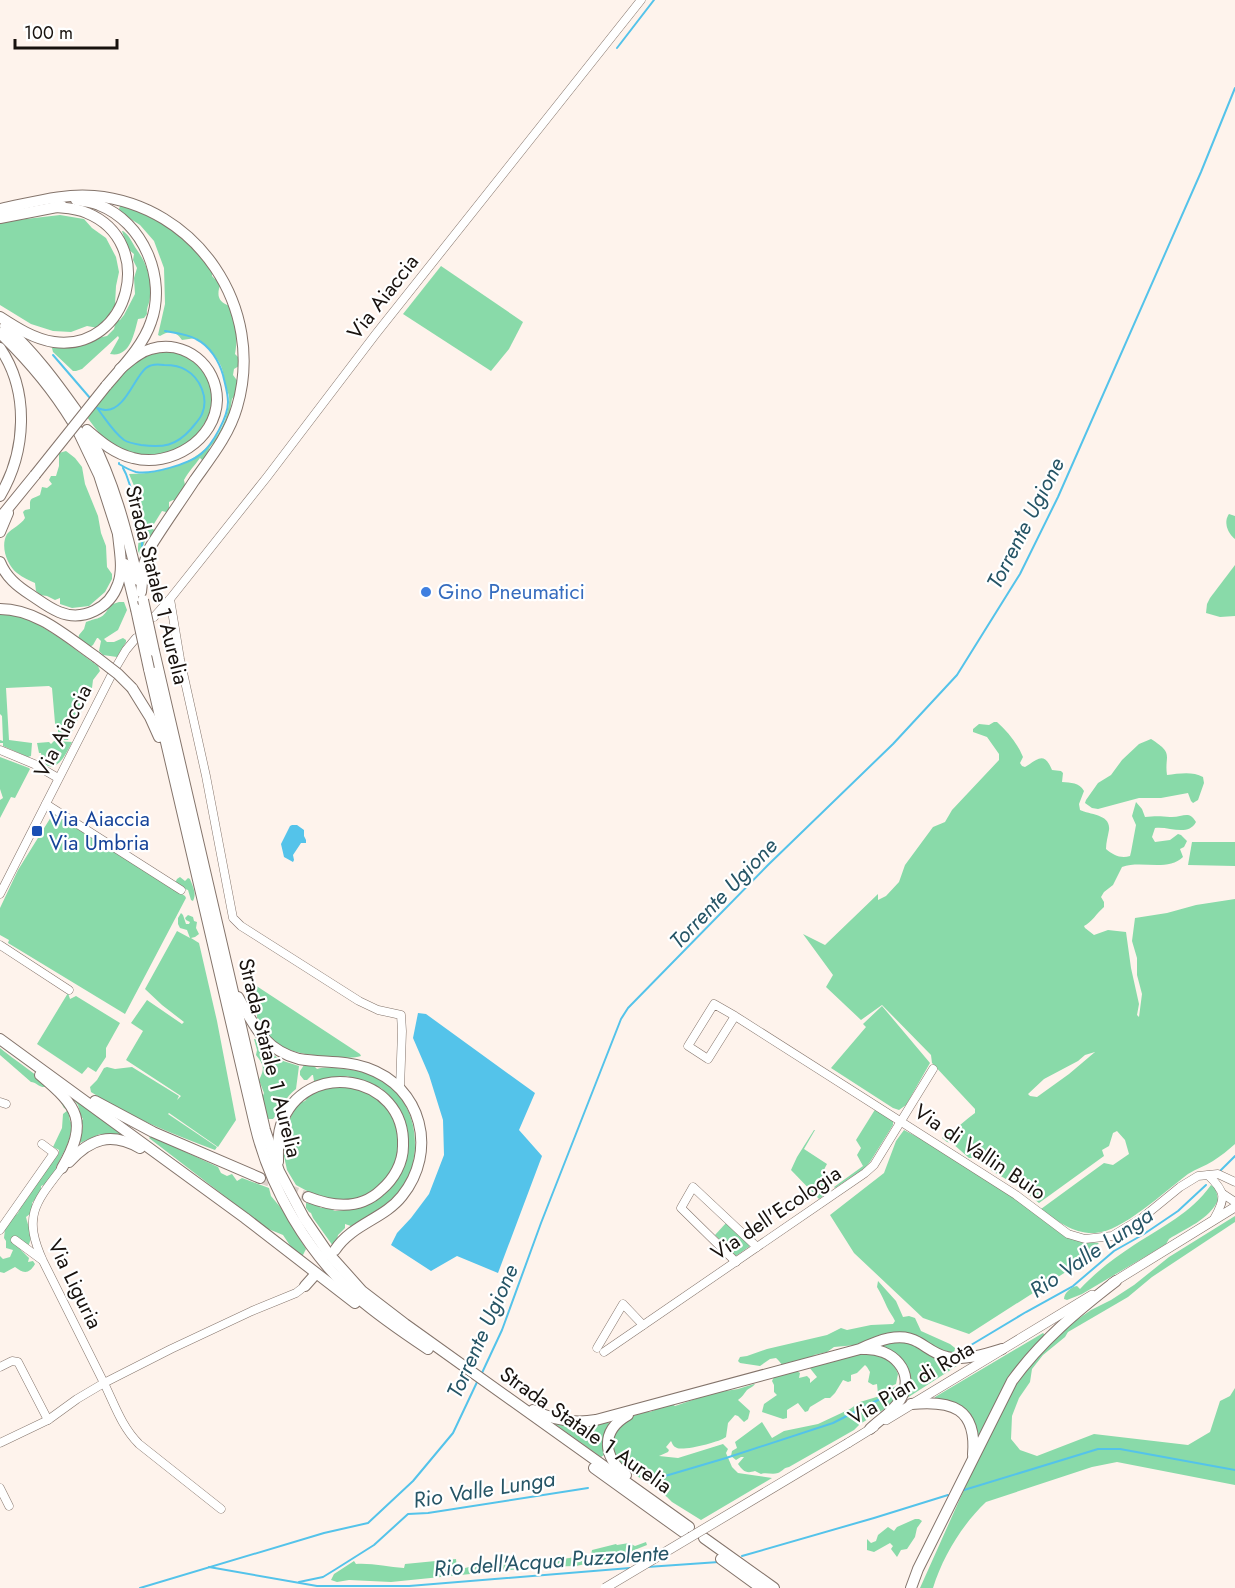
<svg xmlns="http://www.w3.org/2000/svg" width="1235" height="1588" font-family="Jost,sans-serif">
	<style>
		.green { fill: #89daa9; fill-rule: evenodd }
		.water { fill: #54c3ea }
		.lines { fill: none; stroke-linecap: round; stroke-linejoin: round }
		.stream { stroke: #54c3ea; stroke-width: 2 }
		.highway-tunnel { stroke: #dcd1cb; stroke-width: 10; stroke-dasharray: 10 5; stroke-linecap: butt }
		.minor-casing { stroke: #84746b; stroke-width: 9 }
		.major-casing { stroke: #84746b; stroke-width: 10 }
		.highway-casing { stroke: #84746b; stroke-width: 12 }
		.minor { stroke: #fff; stroke-width: 8 }
		.major { stroke: #fff; stroke-width: 9 }
		.highway { stroke: #fff; stroke-width: 10 }
		.major-bridge-casing { stroke: #84746b; stroke-width: 10; stroke-linecap: butt }
		.highway-bridge-casing { stroke: #84746b; stroke-width: 12; stroke-linecap: butt }
		.major-bridge { stroke: #fff; stroke-width: 9 }
		.highway-bridge { stroke: #fff; stroke-width: 10 }
		.shop-dot { fill: #3f7fe0; stroke: #fff; stroke-width: 2 }
		.transit-dot { fill: #1a4fb4; stroke: #fff; stroke-width: 2 }
		.labels { text-anchor: middle; stroke-width: 4.5; stroke-linejoin: round; paint-order: stroke }
		.street-label { font-size: 21px; fill: #18120e; stroke: #fff }
		.shop-label { font-size: 21px; fill: #366cbe; stroke: #fff; text-anchor: start }
		.transit-label { font-size: 21px; fill: #164399; stroke: #fff; text-anchor: start }
		.water-label { font-size: 22px; font-style: italic; fill: #265566; stroke: #fff }
	</style>
	<rect width="100%" height="100%" fill="#fef3ec"/>
	<g class="green">
		<path d="M122 204 165 224 195 248 212 273V276L215 279H218L221 283C216 295 218 302 230 306 237 322 238 337 235 354L239 358V366L234 369 233 375 239 383 238 391 232 399 230 411 225 424 216 440 210 447 206 457 202 460 200 458C195 465 189 471 184 480L185 485 180 493V495L176 501 173 500 169 502V511L166 512 162 511 152 527 155 532 151 539 145 541 140 555 138 551V547L141 517 136 502 135 488 129 474C169 474 210 459 225 420 227 413 230 404 229 397 229 394 227 391 226 388 224 381 224 373 221 366 216 354 205 346 196 338L182 340C176 331 169 330 160 336L158 335 165 304 164 268 154 241 140 225 123 214 119 209 120 206Z"/>
		<path d="M60 215 84 219 92 228 106 238 116 257 119 272 116 286 115 305 104 322 98 328 87 326 71 332 53 331 31 324 0 305V222Z"/>
		<path d="M122 231H123C130 236 132 243 137 250 147 264 152 279 150 296 150 303 146 308 147 314L144 318 138 319C134 334 130 358 110 354L119 338 118 336 82 369 76 371H73L53 352 52 348 107 336 114 329 116 321 120 320 124 315 135 294 134 278 137 268 133 260 134 254 128 249Z"/>
		<path d="M441 266 523 322 509 349 491 371 403 314Z"/>
		<path d="M168 351C175 353 184 354 190 358 235 390 204 449 157 456 151 456 144 455 138 454 134 453 128 453 124 452 108 445 97 431 87 417L131 364 144 355Z"/>
		<path d="M66 451 75 458 82 467 85 484 98 516 101 533 106 546 107 567 112 574V579L105 592 89 606 72 608 60 604V598L55 600 47 596 40 595 36 591 35 583C29 580 23 578 17 573 7 565 0 546 7 534 12 528 21 525 25 518L23 512 25 510 30 509C30 498 29 500 40 495L42 487 47 488 52 484 49 480 51 476H56L59 466V453Z"/>
		<path d="M1229 514 1235 516V539C1228 534 1223 522 1229 514Z"/>
		<path d="M1235 565V616L1220 617 1206 613 1207 604 1210 598Z"/>
		<path d="M119 602H124L127 610 118 630 104 639 107 642H114L123 638 126 640V642L117 657 103 655 99 651 101 641 98 638H97L93 645 90 647 78 640 79 635 84 629 86 622C99 617 103 620 110 605Z"/>
		<path d="M0 612C38 617 67 644 98 666L100 671 93 680 92 688 87 699 83 704 81 713 68 740H60L55 736V734H58V728L55 723 52 688 49 686 6 688 9 740 32 743 31 756 28 757 3 746V743H0V740L3 741 2 716 0 714Z"/>
		<path d="M994 722H997C1008 732 1017 743 1023 757L1020 763 1022 766 1025 767C1038 759 1044 751 1052 770L1061 771 1063 773 1062 782C1071 783 1079 782 1084 791L1079 804 1080 810C1090 815 1111 814 1109 830 1108 836 1106 842 1106 849 1113 855 1121 859 1130 856L1131 852 1136 825 1132 816 1136 802 1142 809 1145 817C1154 816 1161 816 1170 817 1182 818 1189 809 1196 822 1188 837 1169 826 1155 828L1152 837 1155 842 1170 840 1178 834 1181 835 1187 841 1184 847 1180 849 1183 857C1168 872 1141 860 1122 867L1113 885 1104 892 1101 897 1104 902V907C1097 913 1091 923 1084 926L1085 928 1094 935 1108 930 1126 932 1131 968 1139 1004 1137 1015 1139 1017 1142 994 1137 975V958L1132 941 1135 918 1167 913 1196 905 1235 899V1144C1228 1150 1221 1156 1213 1161 1205 1166 1196 1169 1188 1174 1165 1191 1122 1232 1095 1233 1073 1234 1057 1221 1041 1209L1104 1163 1113 1165 1129 1154 1125 1140 1117 1131 1113 1133 1109 1146 1102 1150 1104 1156 1039 1203 1018 1186 992 1171 986 1162 977 1158H969L952 1143 947 1142 942 1138C947 1133 953 1131 959 1126 964 1122 969 1117 975 1113V1109L932 1063 931 1055 882 1005 861 1020 826 987 833 975 803 934 825 945 878 894V900L886 896 899 882 905 865 933 827 945 822 952 810 999 760V754L987 737 973 732V729L979 724 989 725ZM1095 1052 1069 1074 1037 1097 1030 1096 1028 1094 1044 1079 1078 1061 1085 1055Z"/>
		<path d="M1151 739C1175 754 1164 755 1167 775 1178 774 1192 771 1203 777L1204 783 1198 800 1193 803 1191 801 1188 793 1161 798H1139L1098 809 1092 808 1085 803 1086 800 1098 783 1111 775 1122 760 1139 744Z"/>
		<path d="M54 741 72 742C66 754 56 777 41 761L42 760 41 753H39L37 743 49 742 51 744Z"/>
		<path d="M0 757 29 768 30 769 15 798 11 797 0 818V800L3 798 0 789Z"/>
		<path d="M53 811 57 813 185 896 186 898 125 1014 8 943 9 940 0 935V908L18 870 51 817 50 815Z"/>
		<path d="M1192 842H1235V866L1188 865Z"/>
		<path d="M180 877 185 881 188 878 190 879C193 887 197 894 193 901L191 900 188 890 182 888 175 883 177 879Z"/>
		<path d="M181 913 183 915 186 924H189L190 922 186 920 185 918 188 915 193 917 194 921 197 922 196 928 199 934 195 937 191 938 199 943 217 1021 236 1120 218 1147 169 1113 168 1114 217 1147 215 1150C173 1134 129 1117 91 1092L90 1087 97 1080 104 1068 107 1067 115 1069 132 1067 179 1096 177 1100 181 1096 126 1060 143 1031 131 1023 147 1000 182 1024 184 1022 162 1005 145 989 177 931 190 938 187 930 180 928 178 924V918Z"/>
		<path d="M255 985 360 1054 361 1056C352 1059 342 1057 333 1057 307 1055 265 1052 259 1019L257 1018V1000L252 989Z"/>
		<path d="M68 993 70 999 76 996 120 1023 106 1048V1057L96 1072 88 1067 82 1074 37 1044Z"/>
		<path d="M882 1006 930 1063 906 1105 899 1110 893 1108 831 1068 866 1027 863 1024Z"/>
		<path d="M254 1039H255L280 1060 299 1066 296 1089C286 1096 281 1109 273 1119H267L262 1098 264 1093 259 1080C265 1068 264 1065 256 1055L257 1050Z"/>
		<path d="M0 1048C16 1062 63 1090 66 1109L64 1108 59 1099 46 1087C39 1088 36 1082 31 1082L0 1055Z"/>
		<path d="M304 1065H313L317 1069C326 1066 336 1068 345 1069 389 1073 417 1104 415 1149 414 1160 411 1175 405 1184 392 1203 370 1215 351 1226L345 1224V1228L338 1235 337 1240 335 1241 336 1243 333 1246 313 1218 311 1213 309 1212 306 1208V1203L316 1204 321 1208H329L335 1211 355 1209 371 1203 406 1159 408 1140V1132L404 1118 390 1096 381 1088 347 1076 317 1083 314 1081 313 1075H312L307 1080H304L300 1075V1071Z"/>
		<path d="M342 1085 367 1092 387 1107 395 1120 399 1147 395 1163 390 1175 367 1196 346 1201 322 1199 296 1185 287 1170 282 1147 286 1135 285 1128 298 1103 305 1101 312 1092Z"/>
		<path d="M70 1096 130 1139 100 1134 80 1143 83 1125 81 1122 83 1119 81 1116 78 1105Z"/>
		<path d="M876 1108 893 1121V1125L870 1162 865 1168 835 1188 834 1187 863 1166 857 1155 861 1148 856 1140Z"/>
		<path d="M68 1110 70 1121 73 1126 67 1146 56 1167V1171L46 1184 41 1186V1192L32 1203C34 1209 32 1213 26 1217 28 1227 34 1236 28 1246H19L21 1250 29 1258 28 1262 33 1261 35 1264C29 1274 24 1274 15 1267L4 1273 0 1272V1256L3 1259 10 1257 13 1250 6 1248V1241L4 1238 5 1229 11 1219 18 1213 22 1204 27 1199 43 1173 59 1153V1150L53 1147 62 1128 63 1114Z"/>
		<path d="M814 1130H815L804 1149 827 1164C820 1177 821 1178 830 1191L819 1199 791 1170 797 1157Z"/>
		<path d="M904 1130 938 1148 1079 1241 1099 1243 1072 1268 969 1334 923 1318 854 1253 830 1215 884 1173 896 1141Z"/>
		<path d="M151 1136 218 1167 221 1173 227 1176 232 1174 237 1181 242 1178 269 1188 271 1196 281 1208 306 1249 302 1257 291 1247 283 1235 266 1228 149 1138Z"/>
		<path d="M1211 1185 1216 1189 1218 1200C1210 1219 1185 1229 1169 1239L1166 1244 1148 1255 1082 1294 1067 1300 1064 1299C1064 1293 1071 1287 1077 1286L1080 1289C1096 1272 1114 1258 1134 1245 1163 1226 1190 1214 1211 1185Z"/>
		<path d="M1235 1216V1222L1152 1277 1128 1297 1068 1332 1065 1337 1043 1355 1032 1369 1030 1382 1019 1398 1012 1416 1011 1439 1020 1450 1037 1456 1094 1434 1188 1445 1210 1432 1220 1401 1230 1396 1235 1388V1485L1117 1462 1092 1467 986 1502C962 1525 943 1556 933 1588H920L988 1436 1014 1385 1024 1370 1062 1330 1091 1310 1111 1300 1134 1285 1169 1257Z"/>
		<path d="M726 1223 750 1246 736 1256 715 1235Z"/>
		<path d="M878 1281 896 1301 903 1317 909 1316 915 1318 921 1331 950 1344 955 1348 954 1354 952 1355 903 1332 895 1335 856 1345 834 1347 827 1352 814 1355 813 1357 786 1368C781 1365 780 1361 776 1358L770 1359 760 1366 740 1363 738 1361 740 1357 747 1356 767 1349 827 1335 841 1328 847 1330 871 1325 893 1324 895 1321C893 1316 889 1312 887 1307 884 1300 881 1294 877 1287Z"/>
		<path d="M1043 1333 1045 1335 978 1442 973 1425 935 1399V1397Z"/>
		<path d="M900 1340 963 1362 907 1398 905 1396 908 1383 879 1346Z"/>
		<path d="M866 1351 882 1354 895 1367 898 1374 896 1384 889 1387 887 1391 900 1384 901 1388 891 1405 860 1424 854 1430 789 1467C783 1468 783 1471 778 1473 772 1475 766 1472 761 1474L755 1471C746 1474 743 1471 738 1464L744 1457H741L736 1460 731 1456 732 1451 737 1448 735 1442 762 1422 772 1438 784 1431 818 1424 850 1409 860 1402 883 1395 878 1394 877 1384 873 1385 868 1382 870 1372 867 1367 865 1365 857 1373 851 1375V1381L848 1382 843 1380 835 1393 830 1398H825L810 1407 808 1411 805 1412 798 1403 787 1410V1418L783 1419 762 1412 764 1404 777 1395 774 1392V1385L772 1381 774 1377 795 1370 800 1373 799 1378 807 1376 810 1379V1383L817 1377 809 1367C829 1363 847 1357 866 1351Z"/>
		<path d="M754 1384H755C753 1387 749 1388 747 1390 744 1394 742 1397 738 1400L750 1411 748 1419 744 1422 738 1416 735 1415 728 1423 726 1437C720 1442 684 1451 677 1448 673 1446 673 1445 671 1441L666 1447 669 1450 668 1452 659 1456 678 1458 723 1444 728 1449 726 1453 732 1467 738 1473 772 1478 701 1520 672 1502 667 1497 642 1479 631 1473 613 1455 611 1440 616 1431 629 1418 643 1412H650L662 1407 672 1404 675 1406 713 1393 738 1389Z"/>
		<path d="M605 1421 609 1423 604 1443V1455L601 1457 555 1424 556 1422Z"/>
		<path d="M915 1519H919L922 1521 917 1528 915 1537 907 1549 901 1550 897 1557 891 1549 893 1546 890 1543 874 1552 867 1550V1539L871 1543 876 1541 878 1535 888 1527 894 1531 897 1527Z"/>
		<path d="M646 1542 647 1545 632 1551 633 1554 576 1566 539 1567 540 1562 591 1555 592 1550 616 1544 617 1545 629 1543 635 1546Z"/>
		<path d="M456 1559 457 1570 477 1565 521 1564V1569L391 1582 349 1580 337 1582 331 1580 334 1574 354 1561 356 1564C372 1563 388 1567 404 1568L405 1564Z"/>
	</g>
	<g class="water">
		<path d="M292 825H297L304 830V836L306 840V843H301L293 855 294 860 293 862 284 857 281 844 290 826Z"/>
		<path d="M418 1013 426 1014 535 1093 519 1130 542 1156 498 1273 457 1256 431 1271 391 1245 397 1233 411 1218 429 1194 444 1155 443 1120 429 1075 413 1038Z"/>
	</g>
	<g class="lines">
		<g class="stream">
			<path d="M617 48 654 0"/>
			<path d="M53 355 90 398"/>
			<path d="M95 405 97 408C105 418 113 432 124 440 129 443 135 444 141 445 163 448 176 446 191 429 195 424 200 419 202 414 209 398 200 378 186 370 180 366 171 365 164 365 158 364 151 364 146 368 134 378 125 410 106 410 103 410 100 409 97 408"/>
			<path d="M119 463V464C124 467 129 470 136 472 151 475 189 464 201 454 213 444 228 417 228 402 228 393 225 384 223 375 219 361 210 346 196 339 187 334 175 333 165 331"/>
			<path d="M123 468 126 474 142 520V546"/>
			<path d="M1220 1171 1235 1156"/>
			<path d="M956 1354 1026 1312 1073 1286 1114 1251 1144 1234 1178 1211 1206 1185"/>
			<path d="M481 1375 502 1330 541 1223 621 1019 628 1008 768 865 893 744 957 675 1020 574 1058 497 1201 172 1235 88"/>
			<path d="M655 1479 726 1458 833 1423 880 1399"/>
			<path d="M964 1490 1098 1449H1120L1235 1470"/>
			<path d="M742 1556 874 1518 948 1495"/>
			<path d="M209 1567 317 1586H409L630 1568"/>
			<path d="M647 1567 719 1562"/>
			<path d="M299 1582 323 1577 336 1569 374 1545 408 1514 428 1513 588 1488"/>
			<path d="M140 1588 324 1533 368 1523 413 1481 453 1433 478 1380"/>
		</g>
		<path class="highway-tunnel" d="M260 1178 308 1197"/>
		<defs>
			<g id="minor">
				<path d="M170 599 180 659 206 776 233 918 241 926 359 1001 378 1010 401 1015 402 1031 400 1088"/>
				<path d="M154 617 170 599 267 477 375 335 641 0"/>
				<path d="M116 667 126 650 136 638"/>
				<path d="M0 750 34 764 58 778"/>
				<path d="M46 804 181 890"/>
				<path d="M0 894 112 674"/>
				<path d="M0 945 69 990"/>
				<path d="M735 1016 708 1059 688 1046 714 1004 735 1016 1016 1195 1068 1234 1085 1239 1112 1236 1142 1218 1180 1187 1198 1176 1218 1174 1235 1182"/>
				<path d="M0 1102 6 1104"/>
				<path d="M62 1168C34 1204 23 1217 43 1261 63 1301 83 1341 103 1381 114 1403 121 1426 139 1444L221 1509"/>
				<path d="M1208 1175C1226 1192 1226 1198 1214 1219"/>
				<path d="M1223 1194 1235 1202"/>
				<path d="M0 1230 54 1153 42 1144"/>
				<path d="M15 1240 42 1260"/>
				<path d="M736 1262 681 1208 693 1187 757 1247"/>
				<path d="M597 1348 623 1304 643 1325"/>
				<path d="M604 1352 865 1173 874 1165 933 1069"/>
				<path d="M0 1367 12 1361 18 1362 48 1420"/>
				<path d="M0 1443 48 1420 77 1399 104 1383 171 1349 252 1311 296 1293 305 1286"/>
				<path d="M0 1488 9 1506"/>
			</g>
			<g id="major">
				<path d="M1112 1283 1235 1207"/>
				<path d="M886 1420 1092 1295"/>
				<path d="M848 1443 874 1427"/>
			</g>
			<g id="highway">
				<path d="M76 200C84 201 92 202 99 205 143 222 167 278 151 322 143 346 122 367 106 386"/>
				<path d="M0 209C31 203 63 193 94 196 197 205 266 308 237 407 229 435 211 457 194 481 179 504 163 526 149 549L144 564 141 592"/>
				<path d="M0 218 62 206"/>
				<path d="M0 317C17 328 34 339 54 342 130 352 158 242 87 213 77 208 66 208 56 207"/>
				<path d="M5 326C34 352 56 382 78 413"/>
				<path d="M0 333C28 360 52 388 72 421"/>
				<path d="M0 348C30 392 26 452 0 496"/>
				<path d="M87 430C101 442 115 454 133 458 170 468 216 440 217 400 217 365 185 339 151 349 139 352 130 361 120 369"/>
				<path d="M78 431 99 475 120 540"/>
				<path d="M90 436C114 482 126 529 138 580"/>
				<path d="M0 518 35 475"/>
				<path d="M0 532 8 513"/>
				<path d="M0 562C6 577 17 586 31 595 40 601 49 608 59 612 83 622 110 608 118 584 124 568 119 549 118 533"/>
				<path d="M125 564 136 609"/>
				<path d="M0 609C37 609 67 637 96 657"/>
				<path d="M154 651 265 1130 279 1171 304 1218 328 1253 362 1291 405 1324 689 1527"/>
				<path d="M149 669 255 1125C270 1189 308 1253 357 1297 379 1316 404 1333 428 1349"/>
				<path d="M132 688 150 717 159 737"/>
				<path d="M238 997C254 1025 264 1050 299 1059 321 1063 345 1060 367 1068 422 1087 438 1151 402 1196 384 1219 352 1224 335 1250"/>
				<path d="M0 1039 245 1218 355 1303"/>
				<path d="M40 1075C78 1107 89 1121 62 1168"/>
				<path d="M95 1101 153 1132 260 1178"/>
				<path d="M69 1162C91 1138 111 1132 140 1148"/>
				<path d="M278 1162C278 1149 277 1137 281 1125 304 1057 406 1074 403 1146 403 1163 394 1179 381 1190 360 1210 333 1207 308 1197"/>
				<path d="M305 1286 313 1277"/>
				<path d="M863 1349C892 1347 917 1372 900 1400 893 1412 879 1420 870 1429"/>
				<path d="M911 1404C952 1400 977 1408 973 1455"/>
				<path d="M533 1410C553 1420 573 1424 596 1420L860 1349C877 1341 900 1331 918 1342 927 1347 936 1355 947 1357 964 1361 986 1354 1002 1349"/>
				<path d="M594 1468 683 1532"/>
				<path d="M626 1475C603 1457 600 1431 628 1415"/>
				<path d="M704 1538 774 1588"/>
				<path d="M721 1559 761 1588"/>
				<path d="M911 1588 918 1569 1012 1381C1041 1341 1077 1311 1116 1281"/>
			</g>
		</defs>
		<use href="#minor" class="minor-casing"/>
		<use href="#major" class="major-casing"/>
		<use href="#highway" class="highway-casing"/>
		<use href="#minor" class="minor"/>
		<use href="#major" class="major"/>
		<use href="#highway" class="highway"/>
		<defs>
			<path id="major-bridge" d="M605 1588 848 1443"/>
			<g id="highway-bridge">
				<path d="M35 475 106 386"/>
				<path d="M143 600 154 651"/>
				<path d="M136 609 149 669"/>
				<path d="M96 657 118 674 132 688"/>
			</g>
		</defs>
		<use href="#major-bridge" class="major-bridge-casing"/>
		<use href="#highway-bridge" class="highway-bridge-casing"/>
		<use href="#major-bridge" class="major-bridge"/>
		<use href="#highway-bridge" class="highway-bridge"/>
	</g>
	<circle class="shop-dot" cx="426" cy="592" r="6"/>
	<rect class="transit-dot" x="31" y="825" width="12" height="12" rx="3"/>
	<g class="labels">
		<g class="street-label">
			<text transform="translate(383 297) rotate(-52)" y="7">Via Aiaccia</text>
			<text transform="translate(157 585) rotate(76)" y="7">Strada Statale 1 Aurelia</text>
			<text transform="translate(63 731) rotate(-63)" y="7">Via Aiaccia</text>
			<text transform="translate(270 1058) rotate(76)" y="7">Strada Statale 1 Aurelia</text>
			<text transform="translate(980 1152) rotate(34)" y="7">Via di Vallin Buio</text>
			<text transform="translate(776 1213) rotate(-34)" y="7">Via dell'Ecologia</text>
			<text transform="translate(75 1284) rotate(64)" y="7">Via Liguria</text>
			<text transform="translate(911 1383) rotate(-31)" y="7">Via Pian di Rota</text>
			<text transform="translate(586 1430) rotate(35)" y="7">Strada Statale 1 Aurelia</text>
		</g>
		<g class="shop-label">
			<text x="438" y="599">Gino Pneumatici</text>
		</g>
		<g class="transit-label">
			<text x="49" y="826">Via Aiaccia<tspan x="49" dy="24">Via Umbria</tspan></text>
		</g>
		<g class="water-label">
			<text transform="translate(1025 523) rotate(-63)" y="8">Torrente Ugione</text>
			<text transform="translate(723 893) rotate(-46)" y="8">Torrente Ugione</text>
			<text transform="translate(1091 1252) rotate(-34)" y="8">Rio Valle Lunga</text>
			<text transform="translate(482 1331) rotate(-66)" y="8">Torrente Ugione</text>
			<text transform="translate(484 1489) rotate(-9)" y="8">Rio Valle Lunga</text>
			<text transform="translate(551 1560) rotate(-4)" y="8">Rio dell'Acqua Puzzolente</text>
		</g>
	</g>
	<path d="M15 39v9h102v-9" fill="none" stroke="#18120e" stroke-width="3"/>
	<text x="24" y="39" font-size="18" fill="#18120e" stroke="#ffffff" stroke-width="4.5" paint-order="stroke">100 m</text>
</svg>
